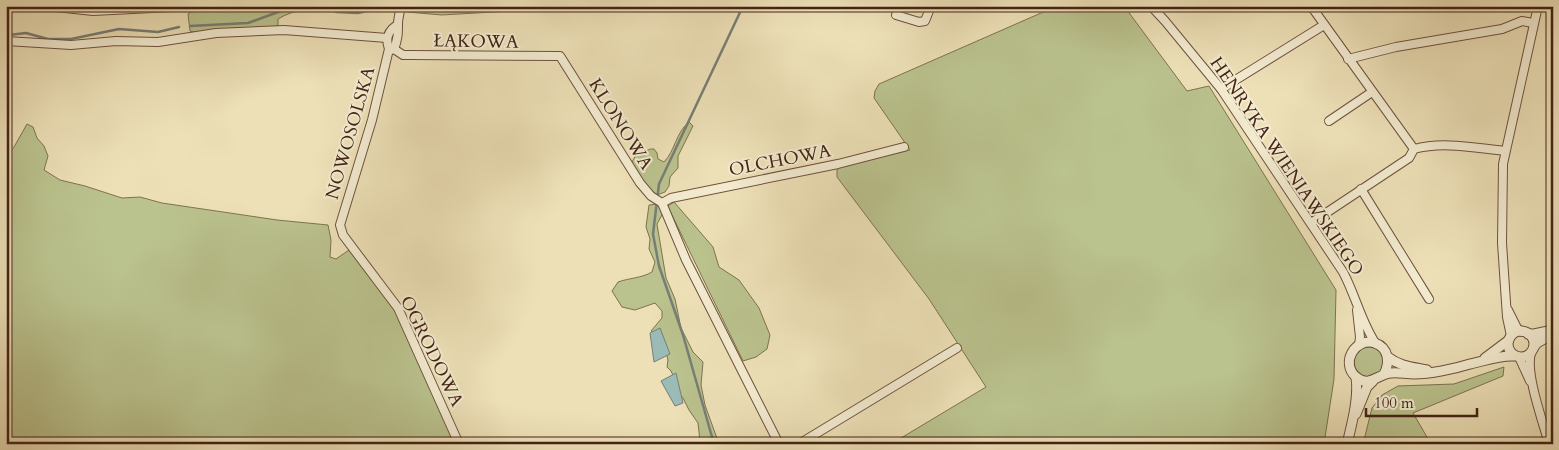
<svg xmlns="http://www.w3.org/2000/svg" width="1559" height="450" font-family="Cardo,serif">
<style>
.green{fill:#bac28d;stroke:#7e7251}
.water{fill:#9bbbb6;stroke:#787e76}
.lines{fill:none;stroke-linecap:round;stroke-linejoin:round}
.stream{stroke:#787e76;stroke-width:2.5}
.minor-casing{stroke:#6e523e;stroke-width:10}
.tertiary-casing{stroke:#6e523e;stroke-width:11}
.minor{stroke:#f3ebd0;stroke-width:8}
.tertiary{stroke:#f3ebd0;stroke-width:9}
.labels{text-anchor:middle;stroke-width:4;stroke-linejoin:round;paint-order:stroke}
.street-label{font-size:18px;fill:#432315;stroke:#f3ebd0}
</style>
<rect width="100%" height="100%" fill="#ede0b7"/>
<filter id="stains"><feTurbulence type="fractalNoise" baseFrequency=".004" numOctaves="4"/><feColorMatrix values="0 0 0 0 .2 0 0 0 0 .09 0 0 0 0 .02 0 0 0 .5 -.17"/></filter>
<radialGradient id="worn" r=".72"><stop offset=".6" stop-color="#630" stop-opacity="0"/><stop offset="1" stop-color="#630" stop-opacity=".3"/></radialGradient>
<!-- green -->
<g class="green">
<path d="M240,6H329L328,10C310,9 294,9 278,19V26L196,33L190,31L188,14L193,11Z"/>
<path d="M408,6H595L442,15L407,12Z"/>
<path d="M1057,6H1124L1187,91L1209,86L1336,290L1334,379L1324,444H891L986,387L929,299L837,177V170L840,166L910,150L874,98L875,91L879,84Z"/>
<path d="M689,122L693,126L678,156V168L670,177L669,186L665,192L657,195L649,191L632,162L636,155C642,154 648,148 654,149L657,153L658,159L664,162C675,151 676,132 689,122Z"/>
<path d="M27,124L33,127L37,138L44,146L48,156L44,170L60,180L85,186L122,198L140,197L162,203L277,220L328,225L331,240L330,257L336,259L349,250L396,308L457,444H6V156L14,147Z"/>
<path d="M674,202L713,247L719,267L739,280L759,308L770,335L767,349L756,357L743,361L670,211L668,206Z"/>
<path d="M657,204L663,213L657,224L666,278L675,299L681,328L693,352L703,362L701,385L705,405L719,444H698L700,441L698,423L689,410L683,398L676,390V382L671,371L667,367L668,360L662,337L651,331L662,318V311L655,303L635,310L622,307L612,291L618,282C629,278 642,278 652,272L655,262L649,249L650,239L646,227L649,205Z"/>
<circle cx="1369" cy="362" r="15"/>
<path d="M1504,367L1503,376L1413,413L1431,444H1363L1372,408L1382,395L1398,386L1454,384Z"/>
</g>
<!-- water -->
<g class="water">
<path d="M660,328L670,354L654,362L650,333Z"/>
<path d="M676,373L683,403L675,406L661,381Z"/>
</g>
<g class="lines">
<!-- stream -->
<g class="stream">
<path d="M318,6L337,12L358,13L389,6"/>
<path d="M409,6C439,13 475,13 505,6"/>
<path d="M557,6H569"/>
<path d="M190,26L248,23L289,8L300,6"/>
<path d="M6,33L9,35L26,33L48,39H71L119,29L158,32L179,27"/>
<path d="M714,444L683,335L659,266L653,234L659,184L743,6"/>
</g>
<defs>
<g id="minor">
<path d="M46,6L93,11L192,6"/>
<path d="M1151,6L1165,21L1221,89L1343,272C1355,294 1362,324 1376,344"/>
<path d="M1311,6L1414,149"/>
<path d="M896,15L919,22L925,21L931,6"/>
<path d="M397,25C388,31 385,38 389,49L372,120L340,225L343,235L398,308L459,444"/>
<path d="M6,41L71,45L116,41L158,42L216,33L284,30L387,38"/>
<path d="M394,49L403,55H410L560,56L640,183L651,196L662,203"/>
<path d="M391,50L394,49C398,39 398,33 398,24C398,18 400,12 401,6"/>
<path d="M1348,59L1396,47L1502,29L1522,21L1533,23"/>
<path d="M1221,89L1324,25"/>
<path d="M1329,121L1372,92"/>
<path d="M1361,189L1429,299"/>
<path d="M662,203L686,260L779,444"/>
<path d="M662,203L671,198L838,164L904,147"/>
<path d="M1311,223L1409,158L1414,149C1443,141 1475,148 1505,151"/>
<path d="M1357,310L1360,337L1359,345"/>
<path d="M1508,310L1517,328L1522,332"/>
<path d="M1511,336L1507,317L1502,243L1503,164L1538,6"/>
<path d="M1531,353C1525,373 1543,422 1549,444"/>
<path d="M1519,357L1530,381"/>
<path d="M799,444L957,348"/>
</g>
<g id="tertiary">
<circle cx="1521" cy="344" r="13"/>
<path d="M1528,334H1534L1553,330"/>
<path d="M1534,347L1537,343L1553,334"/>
<path d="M1388,357C1399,366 1413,367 1427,370"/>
<path d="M1485,358L1509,340"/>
<path d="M1384,374C1390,363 1389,348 1375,343C1355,337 1340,363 1356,377C1369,388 1378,374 1391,373C1398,372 1406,374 1414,374C1430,374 1454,369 1470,364C1484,361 1500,355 1514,356"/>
<path d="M1356,414L1367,387L1373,381"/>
<path d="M1347,444C1352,423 1359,398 1356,377"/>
</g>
</defs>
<!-- minor casing -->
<use href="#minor" class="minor-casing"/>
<!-- tertiary casing -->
<use href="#tertiary" class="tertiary-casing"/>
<!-- minor -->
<use href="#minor" class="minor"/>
<!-- tertiary -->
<use href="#tertiary" class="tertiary"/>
</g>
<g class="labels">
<!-- street labels -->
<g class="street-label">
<text transform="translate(476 41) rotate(1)" y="6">ŁĄKOWA</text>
<text transform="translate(621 124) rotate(58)" y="6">KLONOWA</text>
<text transform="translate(350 133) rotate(-74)" y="6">NOWOSOLSKA</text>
<text transform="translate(780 160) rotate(-11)" y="6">OLCHOWA</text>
<text transform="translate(1287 166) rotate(56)" y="6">HENRYKA WIENIAWSKIEGO</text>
<text transform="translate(432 351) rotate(64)" y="6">OGRODOWA</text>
</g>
</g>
<!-- margin -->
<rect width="1559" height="450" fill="none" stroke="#ede0b7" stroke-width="25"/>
<rect x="8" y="8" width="1544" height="435" fill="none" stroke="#432315" stroke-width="2.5"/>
<rect x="12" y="12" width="1534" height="425" fill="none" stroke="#432315"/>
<!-- scale -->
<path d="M1366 408v8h111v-8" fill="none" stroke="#432315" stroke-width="2.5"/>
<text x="1374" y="408" font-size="15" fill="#432315" stroke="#f3ebd0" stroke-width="4" paint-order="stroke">100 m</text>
<rect width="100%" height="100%" filter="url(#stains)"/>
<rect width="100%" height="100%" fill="url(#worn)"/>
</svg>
